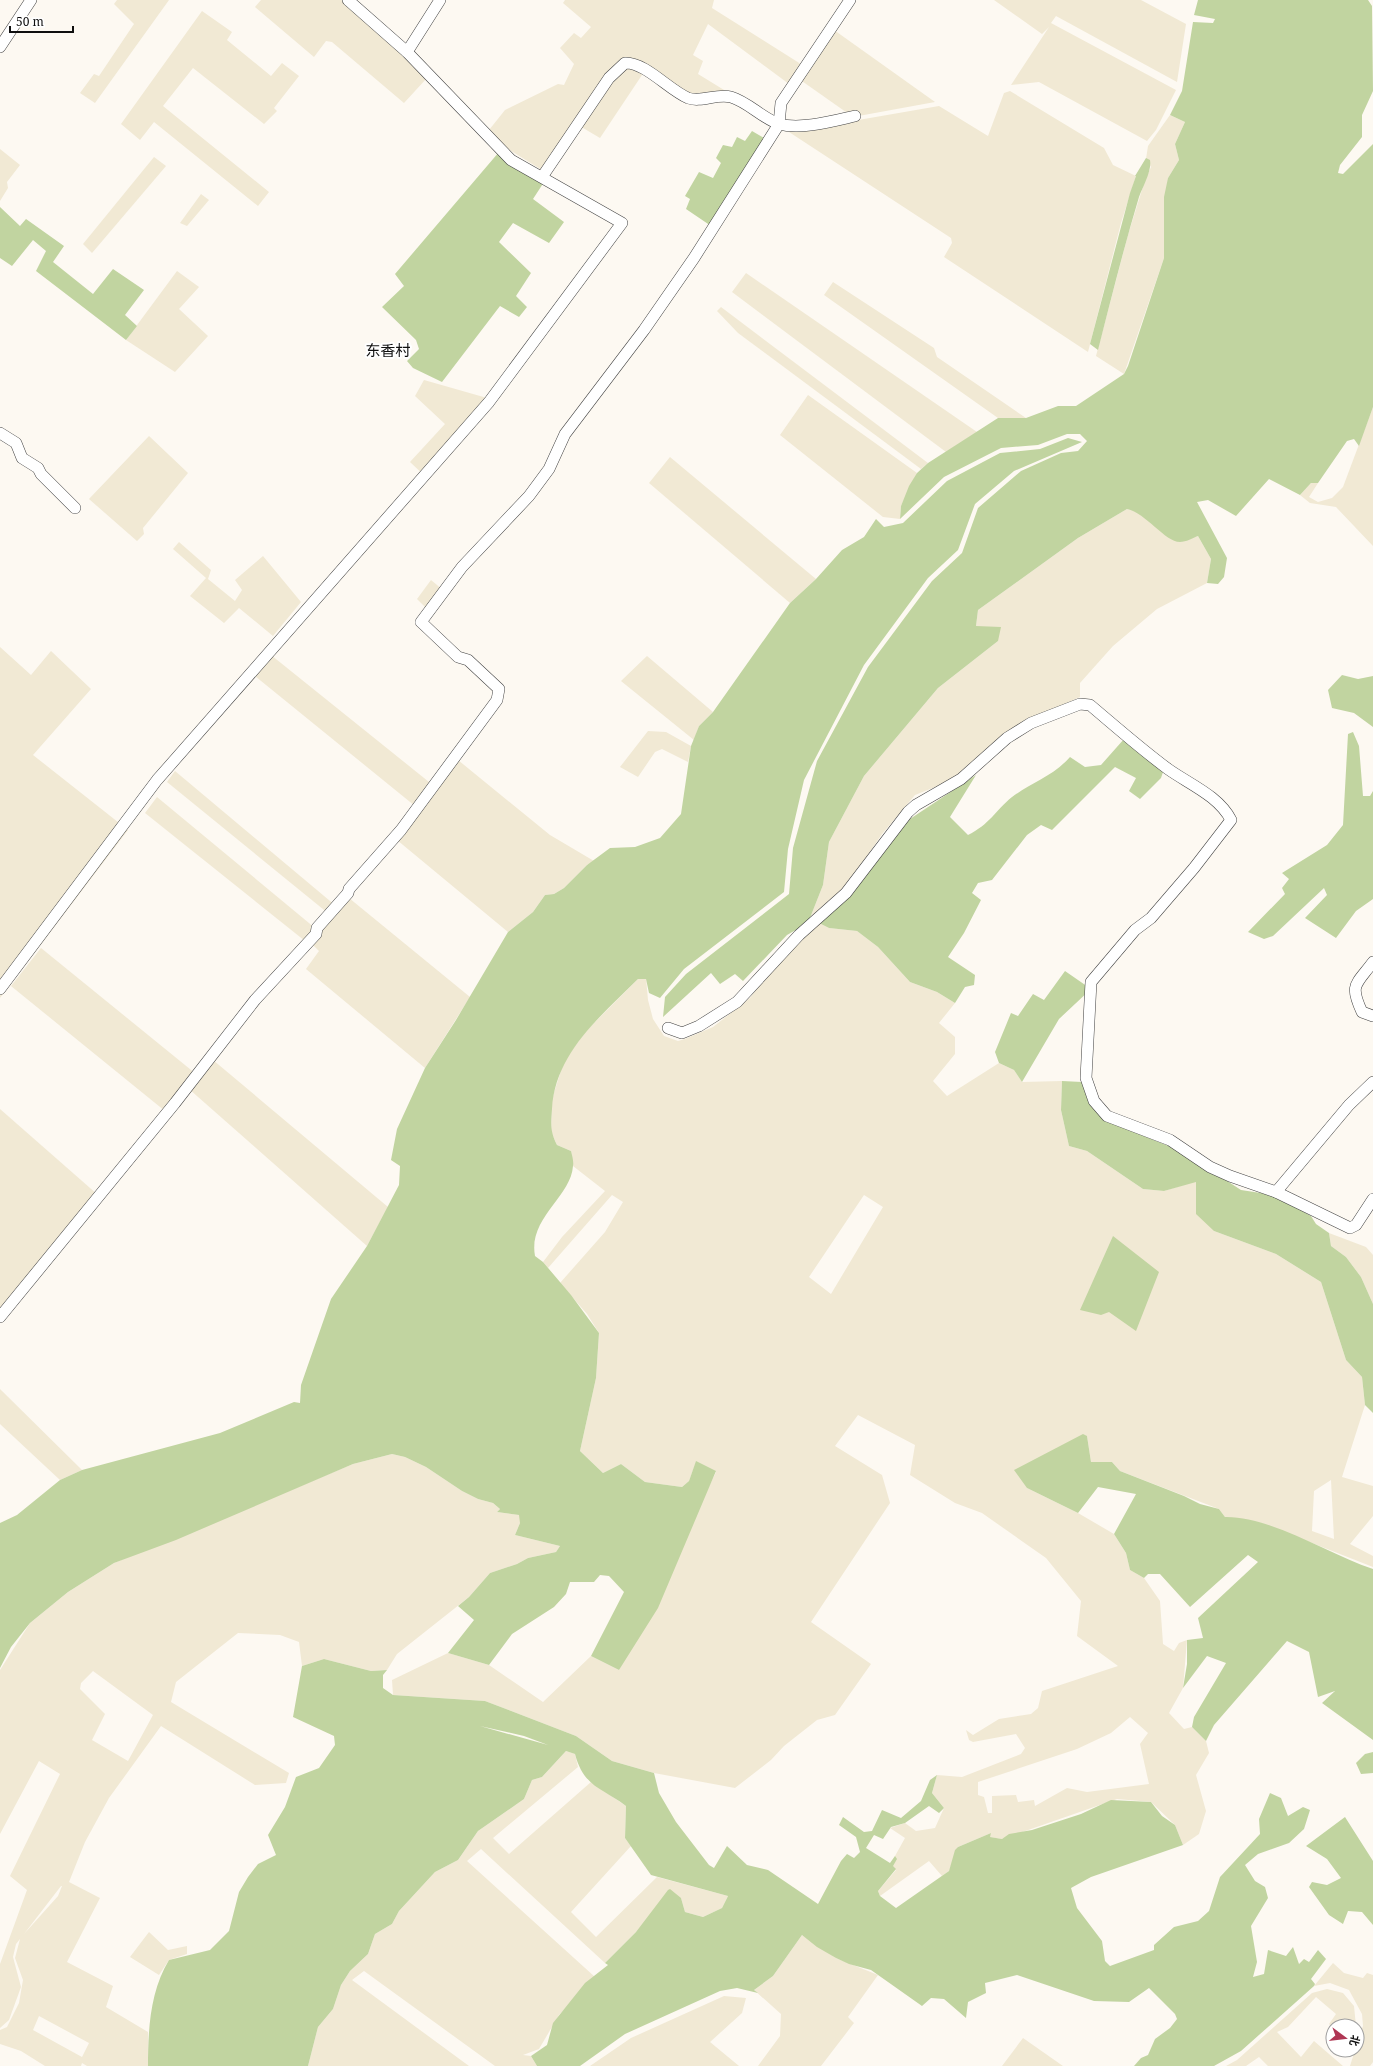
<svg xmlns="http://www.w3.org/2000/svg" width="1373" height="2066" font-family="'Noto Serif','Noto Sans SC',serif">
<style>
.farmland{fill:#f1e9d4;fill-rule:evenodd}
.forest{fill:#c1d4a0;fill-rule:evenodd}
.lines{fill:none;stroke-linecap:round;stroke-linejoin:round}
.minor-casing{stroke:#424242;stroke-width:12}
.minor{stroke:#fff;stroke-width:11}
.labels{text-anchor:middle;stroke-width:4;stroke-linejoin:round;paint-order:stroke}
.quarter-label{font-size:15px;fill:#0f0f0f;stroke:#fff}
</style>
<rect width="100%" height="100%" fill="#fdf9f2"/>
<!-- farmland -->
<g class="farmland">
<path d="M117,0H169L95,103L80,93L94,74L99,76L134,24L114,4Z"/>
<path d="M261,0H356L426,79L404,103L332,42L326,41L314,57L255,7Z"/>
<path d="M565,0H714L712,8L804,66L789,84L708,24L693,55L703,61L698,74L729,93L690,100L644,72L600,138L578,125L542,170L485,135L505,110L558,84L564,85L574,64L560,48L574,33L581,38L591,27L563,3Z"/>
<path d="M994,0H1141L1186,24L1177,82L1056,16L1051,23L1176,90L1156,130L1147,141L1039,82L1011,85L1049,27L1042,34Z"/>
<path d="M202,11L232,32L227,40L271,76L282,63L299,76L274,108L277,111L264,124L193,68L163,106L269,192L258,206L154,122L140,140L121,124Z"/>
<path d="M834,30L935,102L853,117L799,79Z"/>
<path d="M1010,91L1104,148L1113,165L1136,176L1121,223L1088,352L944,257L952,243L951,238L789,132L939,106L988,136L1004,93Z"/>
<path d="M1170,115L1185,122L1175,144L1179,160L1168,178L1164,258L1124,374L1096,356L1128,235L1145,180L1151,167L1146,159L1148,146Z"/>
<path d="M0,149L20,165L7,182L8,188L0,201Z"/>
<path d="M154,157L166,166L92,253L83,244Z"/>
<path d="M201,194L209,200L187,226L180,223Z"/>
<path d="M177,271L199,287L179,309L208,336L175,372L126,340Z"/>
<path d="M746,273L977,432L946,452L732,292Z"/>
<path d="M833,282L934,348L937,357L1026,418H998L824,295Z"/>
<path d="M721,307L928,463L921,469L738,333L717,311Z"/>
<path d="M424,380L494,400L426,477L410,462L445,424L415,396Z"/>
<path d="M808,395L917,473L901,506L900,519L883,517L780,435Z"/>
<path d="M1373,407V546L1336,507L1310,503L1300,495L1311,483H1318L1309,497L1318,502L1332,498L1343,487Z"/>
<path d="M149,436L188,473L143,528L144,534L137,541L89,499Z"/>
<path d="M670,457L816,579L790,603L649,483Z"/>
<path d="M1127,509L1136,511L1172,539L1180,542L1198,536L1211,559L1207,583L1157,609L1113,646L1080,683V697L1049,711L968,774L915,795L882,834L848,884L808,923L823,885L829,842L864,776L938,688L998,641L976,626L978,610L1078,538Z"/>
<path d="M179,542L211,570L208,579L235,601L242,590L235,580L263,556L301,602L273,636L239,608L224,623L190,596L206,578L173,549Z"/>
<path d="M431,580L443,590L427,609L417,599Z"/>
<path d="M0,647L31,675L51,651L91,689L33,755L128,830L0,998Z"/>
<path d="M266,651L434,786L415,806L250,672Z"/>
<path d="M647,656L713,712L699,726L694,740L621,681Z"/>
<path d="M648,731L666,732L691,746L688,762L662,749L655,752L638,777L620,767Z"/>
<path d="M458,760L550,835L594,861L587,865L564,888L554,894L545,895L533,912L508,932L397,840Z"/>
<path d="M175,771L336,906L329,914L167,782Z"/>
<path d="M157,797L315,928L305,941L145,813Z"/>
<path d="M349,898L470,997L425,1068L306,969L319,951L309,941Z"/>
<path d="M819,923L829,928L857,931L878,947L910,982L937,992L955,1003L939,1023L955,1037V1054L933,1081L947,1096L999,1063L1014,1070L1022,1082L1062,1081L1061,1110L1069,1146L1087,1151L1143,1189L1164,1191L1196,1181L1214,1231L1276,1254L1321,1282L1346,1360L1362,1377L1365,1405L1342,1477L1373,1486V1516L1350,1544L1373,1556V1567L1261,1523L1225,1517L1219,1509L1120,1471L1112,1462H1091L1087,1436L1027,1488L1078,1513L1114,1534L1126,1553L1130,1570L1144,1578L1160,1601L1163,1644L1174,1651L1179,1643L1187,1640L1183,1688L1169,1713L1184,1729L1192,1727L1206,1741L1209,1753L1196,1775L1206,1811L1199,1834L1183,1845L1175,1825L1151,1802L1117,1799L1002,1839L989,1837L991,1833L958,1847L949,1871L942,1876L929,1861L880,1896L878,1891L896,1870L892,1866L895,1856L905,1838L890,1828L905,1823L916,1831L935,1828L944,1808L932,1793L937,1775L962,1777L1021,1754L1025,1748L1016,1734L973,1742L969,1740L966,1730L973,1735L999,1719L1031,1714L1038,1708L1042,1691L1118,1666L1077,1636L1081,1601L1046,1558L982,1513L955,1503L910,1475L915,1445L858,1415L835,1446L882,1475L890,1503L811,1622L871,1664L835,1715L817,1720L784,1746L771,1760L735,1788L654,1773L612,1761L576,1736L485,1701L393,1695L392,1680L448,1653L489,1665L543,1702L591,1656L619,1670L716,1472L696,1462L689,1481L682,1487L645,1482L621,1464L603,1473L580,1451L596,1378L599,1333L587,1314L560,1283L605,1232L623,1202L612,1195L548,1268L543,1262L562,1237L605,1191L573,1166L571,1151L557,1145L551,1132L552,1099L564,1061L586,1031L638,979L646,978L648,1000L653,1019L664,1036L678,1041L685,1039L713,1027L750,998L765,977ZM864,1195L883,1207L831,1294L809,1277ZM1331,1480L1334,1539L1312,1531L1314,1491ZM1130,1717L1148,1733L1140,1744L1149,1784L1087,1792L1067,1788L1035,1806L1034,1800L1018,1802L1016,1795L992,1796V1813H988L984,1797L978,1795V1782L1077,1749L1111,1733Z"/>
<path d="M41,948L196,1074L165,1111L11,986Z"/>
<path d="M213,1060L388,1207L367,1246L189,1089Z"/>
<path d="M0,1109L98,1195L0,1315Z"/>
<path d="M1329,1233L1366,1247L1373,1255V1304L1361,1277L1346,1257L1331,1246Z"/>
<path d="M0,1389L82,1470L60,1480L0,1424Z"/>
<path d="M392,1454L405,1457L426,1467L462,1491L478,1499L493,1503L500,1509L497,1512L520,1515V1523L515,1535L560,1546L556,1552L528,1558L517,1564L490,1573L469,1597L397,1654L387,1670L371,1671L324,1659L302,1666L299,1642L280,1635L238,1633L176,1682L171,1702L289,1773L286,1783L255,1785L161,1726L109,1798L85,1842L69,1882L100,1898L67,1962L113,1986L106,2007L148,2032V2066H87L82,2063L81,2066H45L21,2051L0,2044V2030L7,2027L19,2003L23,1980L15,1958L20,1939L16,1944L13,1957L21,1987L9,2020L0,2028V1964L27,1890L10,1876L60,1774L39,1761L0,1834V1670L30,1623L68,1592L114,1563L353,1464ZM93,1671L153,1715L128,1761L92,1740L105,1714L80,1689L81,1683ZM62,1886L58,1896L24,1934L61,1886ZM39,2016L89,2043L82,2057L33,2030Z"/>
<path d="M566,1751L575,1754L578,1767L493,1838L509,1854L591,1782L626,1806L625,1838L631,1846L571,1912L596,1937L657,1877L728,1896L722,1908L703,1917L685,1912L681,1898L636,1932L605,1963L481,1849L467,1861L595,1977L559,2015L539,2049L523,2055L531,2056L537,2066H495L364,1971L352,1980L469,2066H308L318,2027L333,2009L341,1985L350,1971L368,1954L375,1934L392,1924L399,1911L435,1872L458,1860L478,1831L524,1799L532,1780L542,1777Z"/>
<path d="M149,1932L168,1950L187,1946V1954L169,1960L159,1975L130,1957Z"/>
<path d="M802,1935L836,1958L878,1975L848,2017L854,2023L821,2066H758L780,2036L781,2014L754,1990L773,1976Z"/>
<path d="M1333,1963L1344,1973L1363,1978L1367,1973L1373,1975V2062L1370,2066H1350L1355,2050H1357V2043L1363,2026L1362,2014L1349,1990L1330,1983L1314,1986Z"/>
<path d="M1327,1989L1343,1993L1354,2006L1356,2026H1333V2028L1329,2024L1336,2014L1316,1997L1288,2027L1277,2032L1301,2057L1314,2041L1343,2066H1268L1259,2057L1246,2066H1226L1237,2060L1312,1993Z"/>
<path d="M724,1996L746,1998L742,2013L710,2042L739,2066H590L631,2038Z"/>
<path d="M1023,2038L1063,2066H1002Z"/>
</g>
<!-- forest -->
<g class="forest">
<path d="M1198,0H1368L1372,6L1373,91L1362,115V137L1340,165L1338,173L1343,174L1373,144V407L1359,446L1354,439L1347,441L1318,483H1311L1300,495L1269,479L1236,516L1208,500L1197,502L1227,558L1224,577L1218,584L1207,583L1211,559L1198,536C1193,538 1186,542 1180,542C1165,542 1146,513 1127,509L1078,538L978,610L976,626L1001,627L998,641L938,688L864,776L829,842L823,885L808,923L787,935L743,981L735,974L720,984L711,973L663,1017L665,997L686,974L789,894L793,848L817,761L868,667L932,581L962,553L978,508L1021,471L1061,453L1078,451L1087,441L1080,434H1067L1038,445L1001,448L944,477L900,519L901,506L909,486L917,473L928,463L998,418H1026L1058,406H1076L1124,374L1128,366L1164,258V197L1168,178L1179,160L1175,144L1185,122L1170,115L1182,91L1193,22L1213,23L1215,19L1194,15Z"/>
<path d="M752,131L769,141L714,228L686,209L690,199L685,196L699,172L713,178L721,163L716,158L723,145L732,147L737,137L745,141Z"/>
<path d="M499,152L546,179L533,199L564,222L549,243L513,223L499,242L531,273L516,296L527,307L519,317L500,306L442,382L413,368L407,361L419,349L416,340L382,307L404,286L395,274Z"/>
<path d="M1146,158L1150,160C1152,171 1143,186 1139,197C1124,247 1111,299 1098,350L1090,344L1130,193L1136,176H1135Z"/>
<path d="M0,207L20,226L26,219L64,246L53,262L93,294L113,269L144,290L125,315L137,326L126,340L36,271L46,251L33,240L12,266L0,258Z"/>
<path d="M1068,438L1082,442L1014,471L975,504L958,550L928,578L864,665L804,780L788,849L784,892L684,969L660,998L649,993L646,979H638C601,1016 555,1053 552,1109C551,1125 550,1131 557,1145L571,1151C572,1155 574,1162 573,1166C571,1197 528,1218 535,1256L543,1262L571,1295L599,1333L596,1378L580,1451L603,1473L621,1464L645,1482L682,1487L689,1481L696,1461L716,1471L658,1608L619,1670L591,1656L624,1592L609,1576L600,1575L594,1582H570L566,1594L554,1607L512,1634L489,1665L448,1653L474,1620L458,1606L469,1597L490,1573L517,1564L528,1558L556,1552L560,1546L515,1535L520,1523L519,1515L497,1512L500,1509L493,1503L478,1499L462,1491L426,1467L405,1457L392,1454L353,1464L176,1540L114,1563L68,1592L30,1623L11,1647L0,1668V1523L17,1515L60,1480L82,1470L220,1433L294,1402L300,1403L301,1385L331,1299L367,1246L399,1185L400,1166L391,1160L397,1129L425,1068L456,1020L508,932L533,912L545,895L554,894L564,888L587,865L610,848L635,847L660,838L681,814L691,746L699,726L713,712L790,603L816,579L842,550L864,537L876,519L884,527L903,523L947,481L1000,453L1040,449Z"/>
<path d="M1342,675L1358,679L1373,676V727L1354,713L1332,708L1328,690Z"/>
<path d="M1353,732L1359,746L1363,796H1370L1373,791V899L1356,911L1336,938L1305,918L1327,895L1324,888L1273,936L1264,939L1248,932L1285,894L1282,888L1289,879L1282,873L1327,845L1343,825L1348,734Z"/>
<path d="M1124,739L1164,769L1161,778L1140,799L1129,791L1136,778L1115,767L1052,830L1041,825L1027,835L992,880L978,883L972,893L981,900L964,933L948,957L975,975L974,985L965,987L955,1003L937,992L910,982L878,947L857,931L829,928L819,923L901,825L976,775L950,817L968,835C990,824 995,811 1012,797C1032,782 1052,777 1070,757L1085,767L1101,765Z"/>
<path d="M1065,971L1091,989L1059,1019L1022,1082L1014,1070L999,1063L995,1052L1011,1013L1018,1016L1033,994L1044,1000Z"/>
<path d="M1062,1081L1082,1082L1109,1122L1181,1151L1241,1190L1274,1195L1311,1216L1316,1224L1329,1233L1331,1246L1346,1257L1361,1277L1373,1304V1413L1365,1405L1362,1377L1346,1360L1321,1282L1276,1254L1214,1231L1196,1214V1182L1164,1191L1143,1189L1087,1151L1069,1146L1061,1110Z"/>
<path d="M1113,1236L1159,1272L1136,1331L1109,1312L1101,1315L1080,1310Z"/>
<path d="M1083,1434L1087,1436L1091,1462H1112L1120,1471L1184,1496L1200,1504L1219,1509L1225,1517C1270,1516 1328,1554 1373,1569V1740L1322,1703L1335,1691L1318,1697L1309,1652L1287,1641L1214,1725L1206,1741L1192,1727L1194,1717L1226,1663L1207,1656L1183,1688L1187,1664V1640L1203,1638L1198,1618L1258,1562L1248,1555L1190,1607L1160,1574H1148L1144,1578L1130,1570L1126,1553L1114,1534L1136,1494L1098,1487L1078,1513L1027,1488L1014,1470Z"/>
<path d="M324,1659L371,1671L387,1670L383,1675V1688L393,1695L485,1701L576,1736L612,1761L654,1773L659,1793L676,1822L709,1865L714,1868L727,1846L747,1865L768,1870L818,1904L841,1861L847,1854L854,1858L860,1852L856,1837L839,1825L843,1817L864,1832L872,1831L882,1810L901,1818L921,1801L930,1780L937,1775L932,1793L944,1808L939,1813L929,1806L905,1823L891,1827L883,1839L874,1835L866,1848L890,1863L895,1856L897,1859L893,1866L896,1869L878,1891L880,1896L896,1908L949,1871L955,1850L958,1847L991,1833L990,1837L1002,1839L1009,1834L1032,1830L1081,1814L1111,1800L1151,1802L1162,1816L1175,1825L1183,1845L1091,1877L1071,1888L1077,1908L1102,1941L1105,1961L1110,1966L1154,1950V1945L1174,1927L1198,1921L1209,1911L1220,1877L1260,1834L1259,1819L1270,1793L1281,1798L1288,1816L1303,1807L1310,1810L1304,1829L1289,1843L1258,1854L1245,1865L1255,1881L1265,1887L1268,1898L1251,1926L1257,1962L1253,1977L1264,1974L1268,1950L1286,1956L1293,1947L1299,1964L1304,1959L1309,1962L1318,1950L1326,1959L1311,1979L1315,1984L1314,1986L1241,2051L1214,2066H1134L1141,2058L1148,2055L1155,2039L1170,2028L1177,2019L1175,2014L1149,1988L1129,2002L1094,2001L1017,1975L985,1983L986,1993L968,2002L966,2018L944,1999L931,1998L922,2006L871,1970L849,1964L836,1958L817,1947L802,1935L773,1976L754,1990L758,1993L737,1988L720,1991L625,2034L580,2066H537L531,2056L547,2045L553,2023L585,1983L608,1965L605,1963L636,1932L668,1890L670,1889L681,1898L685,1912L703,1917L722,1908L728,1896L651,1875L625,1838L626,1806C603,1788 584,1788 575,1754L566,1751L542,1777L532,1780L524,1799L478,1831L458,1860L435,1872L399,1911L392,1924L375,1934L368,1954L350,1971L341,1985L333,2009L318,2027L308,2066H148C148,2030 150,1991 169,1960L210,1950L229,1931L239,1892L248,1877L258,1864L276,1855L268,1835L285,1807L296,1777L319,1768L335,1745L334,1736L293,1717L302,1666ZM480,1726L524,1736L548,1745Z"/>
<path d="M1373,1752V1773L1361,1774L1356,1763L1365,1754Z"/>
<path d="M1345,1817L1373,1861V1925L1362,1912L1348,1911L1343,1924L1329,1915L1309,1887L1312,1882L1327,1885L1341,1878L1327,1859L1306,1846Z"/>
</g>
<g class="lines">
<defs>
<g id="minor">
<path d="M0,47L31,0"/>
<path d="M407,52L440,0"/>
<path d="M542,177L609,78L625,63C645,62 669,90 688,98C701,103 717,93 731,97C748,102 762,118 779,124C801,130 833,121 855,116"/>
<path d="M0,433L16,443L22,458L38,468L41,474L75,508"/>
<path d="M1373,962C1356,985 1349,984 1362,1012L1373,1016"/>
<path d="M0,989L157,780L489,402L622,223L511,160L407,52L348,0"/>
<path d="M668,1028L682,1033L699,1026L737,1002L799,935L846,893L908,812L916,805L961,779L1007,738L1031,723L1080,704L1090,705C1115,726 1141,749 1168,769C1189,784 1219,796 1231,820L1194,868L1151,918L1135,930L1091,982L1086,1078L1094,1101L1107,1116L1170,1140L1210,1167L1230,1176L1276,1192L1350,1228L1356,1225L1373,1199"/>
<path d="M1276,1192L1349,1105L1373,1082"/>
<path d="M0,1317L175,1103L255,1000L316,934L317,928L348,893L349,889L401,830L497,700L499,689L468,660L458,657L421,622L462,567L529,496L549,469L565,434L644,330L694,258L779,124L781,103L850,0"/>
</g>
</defs>
<!-- minor casing -->
<use href="#minor" class="minor-casing"/>
<!-- minor -->
<use href="#minor" class="minor"/>
</g>
<g class="labels">
<!-- quarter labels -->
<g class="quarter-label">
<text x="388" y="356">东香村</text>
</g>
</g>
<!-- north arrow -->
<g transform="translate(1345 2038) rotate(105)"><circle r="19" fill="#ffffff" stroke="#9f9f9f"/>
<path d="M0-3L7 15L0 10L-7 15Z" fill="#af3654"/>
<text y="-6" font-size="11" font-weight="bold" text-anchor="middle" fill="#0f0f0f">北</text>
</g>
<!-- scale -->
<path d="M10 26v6h63v-6" fill="none" stroke="#0f0f0f" stroke-width="2"/>
<text x="16" y="26" font-size="12" fill="#0f0f0f" stroke="#ffffff" stroke-width="3" paint-order="stroke">50 m</text>
</svg>
